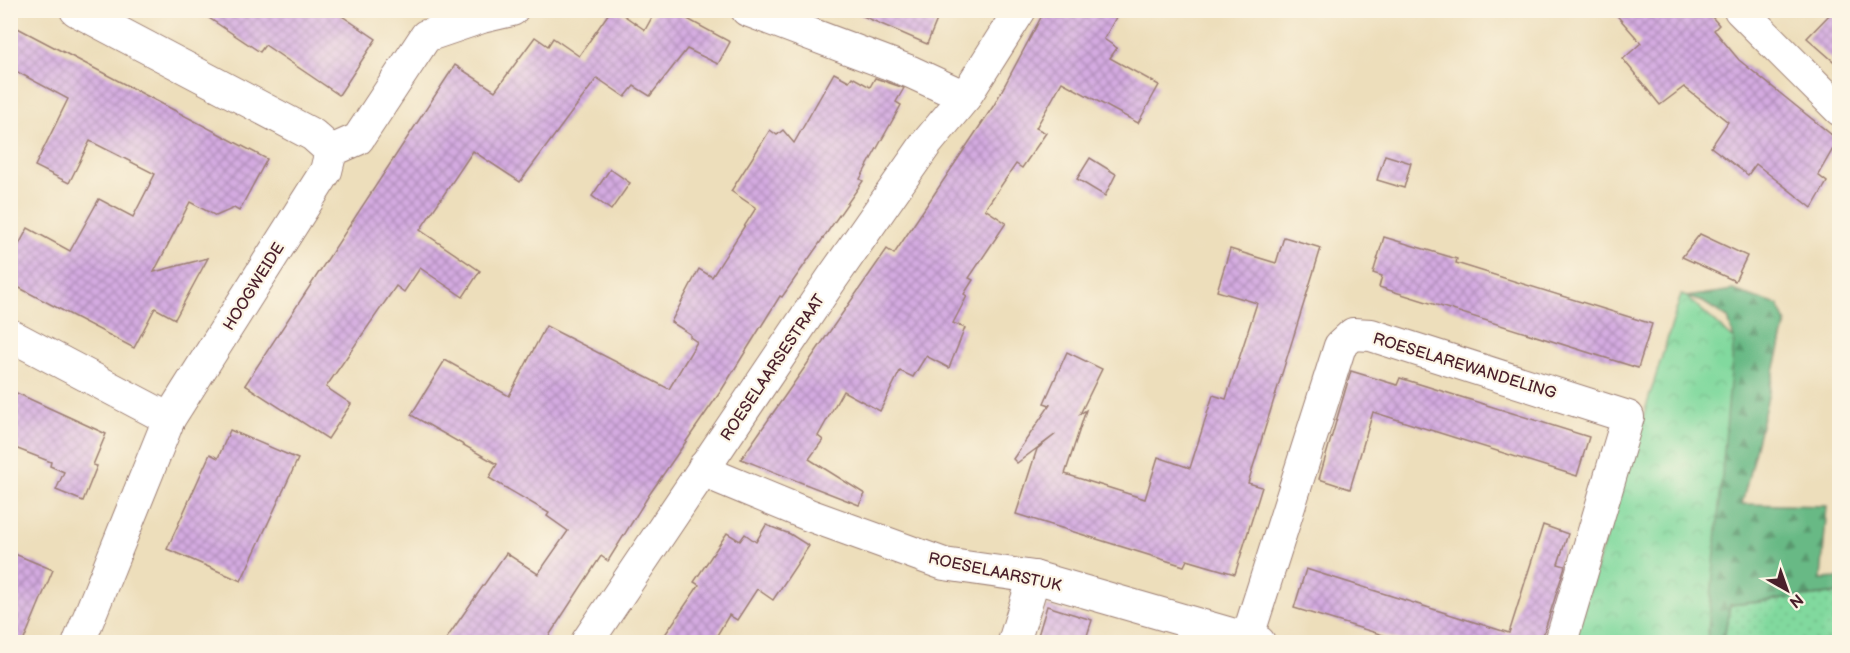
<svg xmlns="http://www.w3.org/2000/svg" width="1850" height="653" font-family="'Balsamiq Sans',sans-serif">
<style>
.grass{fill:url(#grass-dots);stroke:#667c64;stroke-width:1.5}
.forest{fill:url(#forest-firs);stroke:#596c58;stroke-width:1.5}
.park{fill:url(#park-crowns);stroke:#667c64;stroke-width:1.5}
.building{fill:url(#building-cross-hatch)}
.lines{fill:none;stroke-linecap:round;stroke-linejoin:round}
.minor-casing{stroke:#9c7e73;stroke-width:34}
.minor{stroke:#fff;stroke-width:32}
.labels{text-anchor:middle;stroke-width:4.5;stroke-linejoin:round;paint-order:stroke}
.street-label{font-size:16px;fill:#4a1f2b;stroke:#fcf5e5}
</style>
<defs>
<pattern id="grass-dots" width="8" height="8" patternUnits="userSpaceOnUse" patternTransform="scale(1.5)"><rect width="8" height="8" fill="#81d99e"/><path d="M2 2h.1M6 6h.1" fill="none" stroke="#71ba88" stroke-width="1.8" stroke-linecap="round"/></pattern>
<pattern id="forest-firs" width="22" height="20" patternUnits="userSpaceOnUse" patternTransform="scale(1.5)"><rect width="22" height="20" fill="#68b985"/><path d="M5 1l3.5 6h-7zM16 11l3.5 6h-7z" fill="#58966d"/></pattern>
<pattern id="park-crowns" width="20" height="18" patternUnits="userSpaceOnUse" patternTransform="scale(1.5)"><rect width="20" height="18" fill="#81d99e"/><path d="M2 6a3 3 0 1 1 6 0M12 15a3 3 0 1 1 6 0" fill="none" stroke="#71ba88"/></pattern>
<pattern id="building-cross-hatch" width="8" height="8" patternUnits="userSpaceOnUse" patternTransform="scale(1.5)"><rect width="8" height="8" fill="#d4abe1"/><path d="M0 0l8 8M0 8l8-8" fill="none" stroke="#ae8bb7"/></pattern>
</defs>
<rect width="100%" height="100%" fill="#fcf5e5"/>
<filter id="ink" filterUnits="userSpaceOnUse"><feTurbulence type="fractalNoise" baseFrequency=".0167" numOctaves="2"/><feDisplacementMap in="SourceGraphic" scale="12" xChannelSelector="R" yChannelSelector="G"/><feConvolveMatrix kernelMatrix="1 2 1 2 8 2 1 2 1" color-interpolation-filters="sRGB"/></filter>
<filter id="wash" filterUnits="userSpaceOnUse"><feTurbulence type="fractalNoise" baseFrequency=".008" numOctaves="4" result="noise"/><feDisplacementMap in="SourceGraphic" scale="24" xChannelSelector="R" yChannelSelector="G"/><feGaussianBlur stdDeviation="1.35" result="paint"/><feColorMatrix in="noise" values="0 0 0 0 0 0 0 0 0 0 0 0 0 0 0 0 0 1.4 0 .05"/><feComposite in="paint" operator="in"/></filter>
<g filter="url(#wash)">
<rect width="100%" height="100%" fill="#eddebb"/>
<!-- grass -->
<path class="grass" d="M1839,593V642H1723L1730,605Z"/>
<!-- forest -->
<path class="forest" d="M1733,290L1778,305L1786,322L1742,504L1827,506L1821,579L1839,578V593L1730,605L1723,642H1681L1734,339L1728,318L1703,302L1687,297Z"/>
<!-- park -->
<path class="park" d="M1681,295L1687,297L1734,339L1707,642H1573Z"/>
<g id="blocks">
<!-- building -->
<g class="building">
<path d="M197,10H333L376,39L339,95L265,45L260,52Z"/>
<path d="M611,10H616L645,30L656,10H671L730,42L718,64L687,49L650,96L634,86L625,97L597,78L520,182L473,151L420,230L480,271L463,297L420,268L404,292L396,286L326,387L351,404L328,439L245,385L455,65L495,91L535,37L548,46L553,38L579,56Z"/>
<path d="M849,10H941L927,44Z"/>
<path d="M1045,10H1120L1104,39L1117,48L1110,58L1159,85L1138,123L1062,82L1036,128L1046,133L1022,168L1016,164L985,209L1006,223L969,278L973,280L964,294L967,296L953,323L965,328L949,368L926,356L913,377L900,371L880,411L843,391L818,436L823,440L809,459L865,494L859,505L741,459L887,249L894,254L994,105Z"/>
<path d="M1612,10H1706L1719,25L1714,30L1739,60L1838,140L1818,175L1827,182L1812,208L1756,164L1748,175L1711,147L1728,122L1684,87L1660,105L1623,59L1641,43Z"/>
<path d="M1834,10H1839V66L1807,38Z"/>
<path d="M10,24L267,159L239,211L234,208L216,216L190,202L154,272L208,258L175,319L155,308L134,348L10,283V261L28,228L70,251L99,199L133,217L155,174L90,141L69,183L35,166L68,99L10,68Z"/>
<path d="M834,73L849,81L852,77L870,87L875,78L904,88L896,102L901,105L860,179L863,181L782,297L780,296L721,391L649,495L608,561L601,556L545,642H444L506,553L538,574L568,531L547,516L549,513L489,478L497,464L411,415L445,360L509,396L546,326L669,389L697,342L690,337V334L671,322L699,269L712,277L756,208L731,191L770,130L777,135L783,130L794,143Z"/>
<path d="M1385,155L1411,163L1404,188L1377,180Z"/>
<path d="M1090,158L1116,174L1105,196L1077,179Z"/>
<path d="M610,169L630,183L611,210L592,196Z"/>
<path d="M1700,234L1747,256L1735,281L1682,257Z"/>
<path d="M1284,237L1321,248L1248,483L1262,487L1235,574L1187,560L1184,566L1016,514L1037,449L1056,434L1017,463L1013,459L1050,405L1044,403L1067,352L1102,369L1080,414L1086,410L1065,474L1145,499L1158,457L1190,468L1213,395L1226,399L1257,303L1217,291L1230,249L1276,263Z"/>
<path d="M1384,237L1457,259L1456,263L1652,324L1638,368L1379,287L1382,276L1373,273Z"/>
<path d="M1351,371L1397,385L1400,378L1589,437L1577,476L1373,412L1350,489L1319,479Z"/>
<path d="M10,390L106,434L93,465L97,466L83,501L56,490L64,472L50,466L51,462L10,446Z"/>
<path d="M230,430L298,459L241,581L167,549L210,454L218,458Z"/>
<path d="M766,525L790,534L809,546L773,600L757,589L737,620L729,615L713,642H660L699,585L694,582L727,533L740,541L745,534L756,542Z"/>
<path d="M1543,525L1568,534L1558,564L1565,566L1541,642H1406L1294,608L1306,569L1509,633Z"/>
<path d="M10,552L53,570L23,642H10Z"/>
<path d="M1047,606L1092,620L1085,642H1036Z"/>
</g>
</g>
</g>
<g filter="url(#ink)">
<use href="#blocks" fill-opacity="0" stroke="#9c7e73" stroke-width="1.5"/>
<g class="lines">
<defs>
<g id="minor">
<path d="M76,10L313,135L331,151L326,171L169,419L79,642"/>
<path d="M747,10L911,72L965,97"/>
<path d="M1740,10L1840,110"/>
<path d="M331,151L358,139L426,36L482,17L512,10"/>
<path d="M10,335L169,419"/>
<path d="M704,467L720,478L809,515L944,564L1034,577L1259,642"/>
<path d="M1247,639L1340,346L1353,334L1371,335L1628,417L1561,642"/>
<path d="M587,642L833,277L926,144L965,97L1020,10"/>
<path d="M1014,642L1034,577"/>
</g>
</defs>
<!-- minor casing -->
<use href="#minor" class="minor-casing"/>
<!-- minor -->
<use href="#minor" class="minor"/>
</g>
</g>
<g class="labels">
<!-- street labels -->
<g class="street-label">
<text transform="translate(253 286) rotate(-58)" y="6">HOOGWEIDE</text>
<text transform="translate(1465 365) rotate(17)" y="6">ROESELAREWANDELING</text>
<text transform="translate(772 367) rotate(-56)" y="6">ROESELAARSESTRAAT</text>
<text transform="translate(995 571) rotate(12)" y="6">ROESELAARSTUK</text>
</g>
</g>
<!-- margin -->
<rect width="1850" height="653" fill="none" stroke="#fcf5e5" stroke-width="36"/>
<!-- north arrow -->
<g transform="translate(1787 590) rotate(140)" stroke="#fcf5e5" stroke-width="4.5" paint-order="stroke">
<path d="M0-4.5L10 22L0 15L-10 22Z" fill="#4a1f2b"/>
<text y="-9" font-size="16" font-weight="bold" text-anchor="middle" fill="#4a1f2b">N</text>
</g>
</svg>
